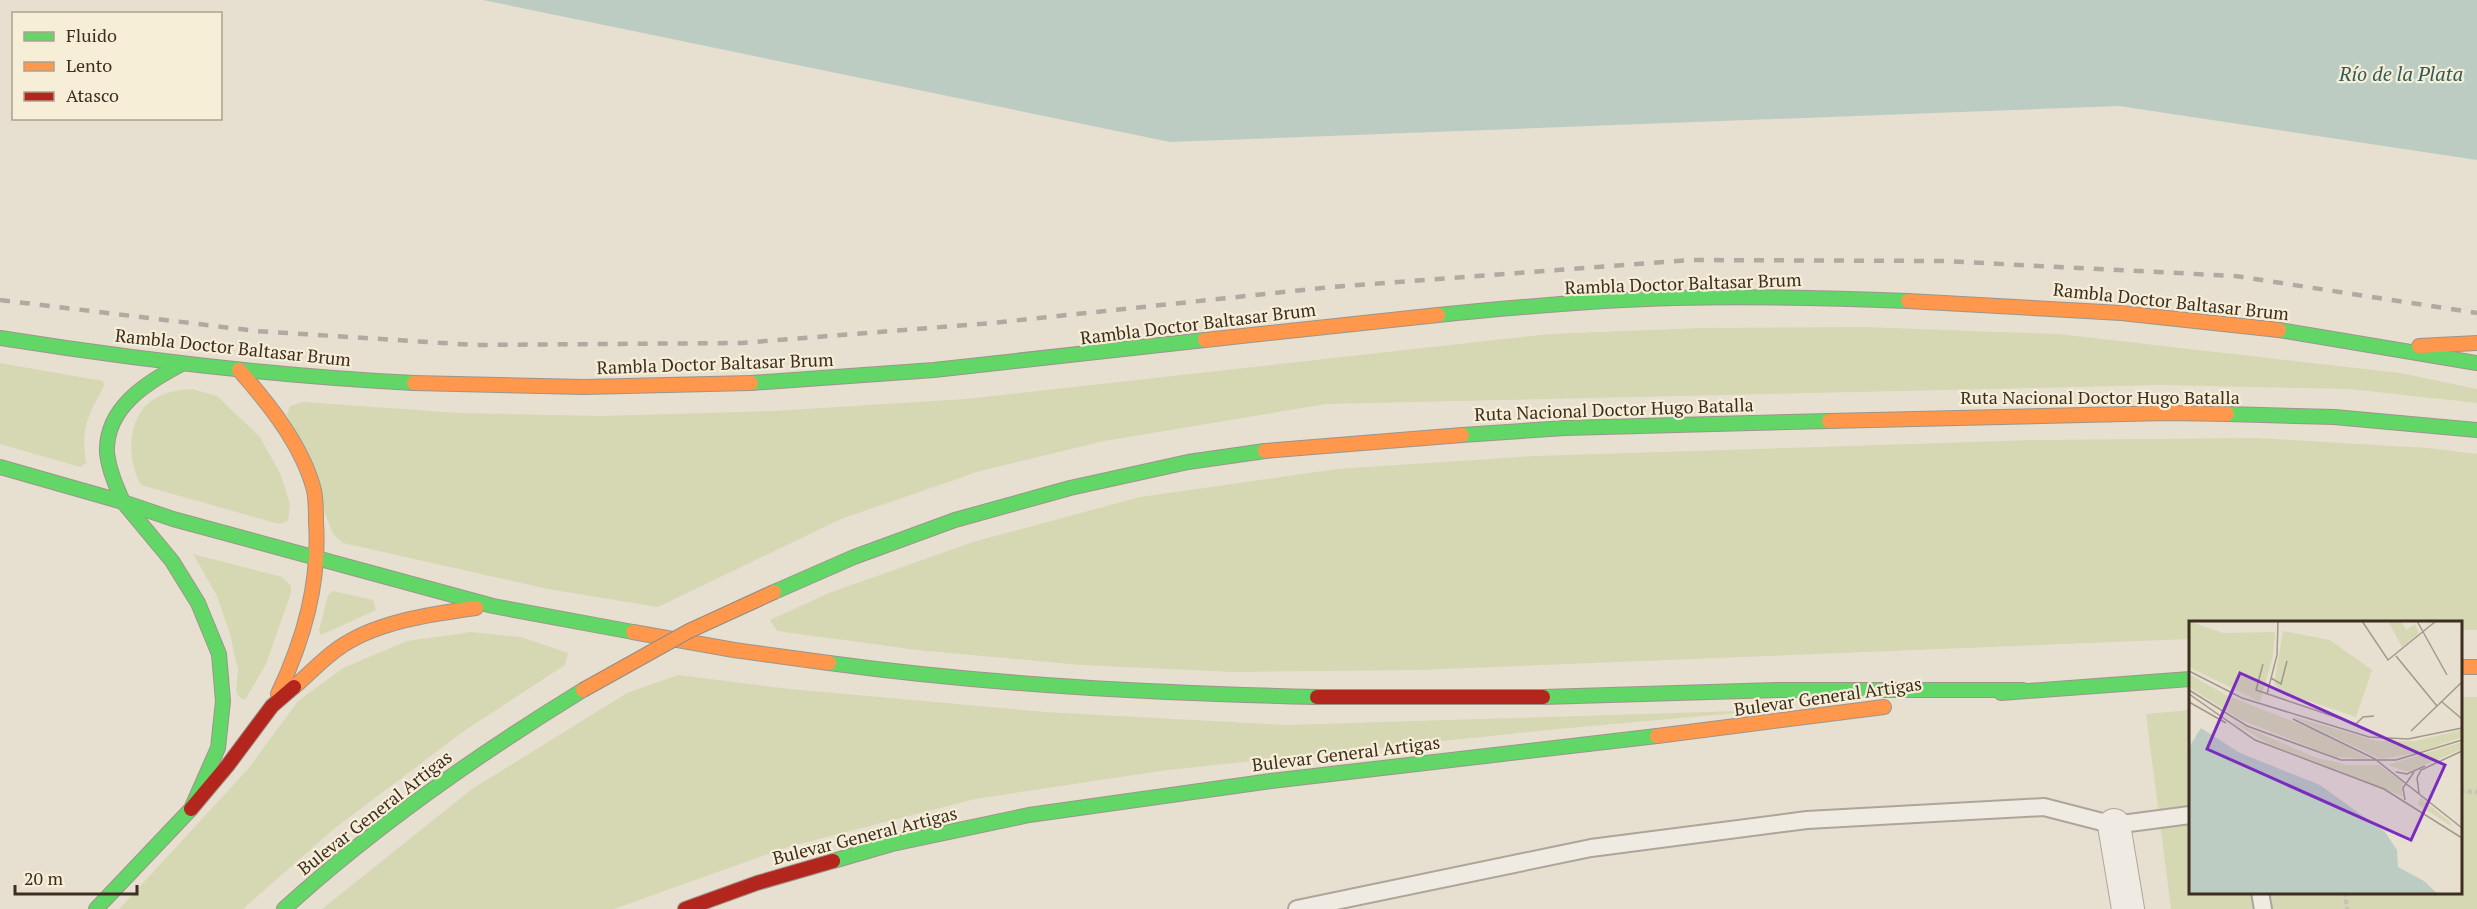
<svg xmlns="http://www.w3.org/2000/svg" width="2477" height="909" font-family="'PT Serif',serif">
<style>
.green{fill:#d6d7b3}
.water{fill:#bcccc2}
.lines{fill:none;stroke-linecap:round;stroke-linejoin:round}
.lane-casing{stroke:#ada599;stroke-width:20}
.street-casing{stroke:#ada599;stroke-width:34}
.fast-casing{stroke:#9c958a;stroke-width:16}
.slow-casing{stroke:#9c958a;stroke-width:16}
.jam-casing{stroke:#9c958a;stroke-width:16}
.path{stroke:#c8c2b9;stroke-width:4;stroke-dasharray:4.5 3;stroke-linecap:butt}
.lane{stroke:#efebe3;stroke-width:16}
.street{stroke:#efebe3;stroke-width:32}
.fast{stroke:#63d668;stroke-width:14}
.slow{stroke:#ff974d;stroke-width:14}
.jam{stroke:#b3261e;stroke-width:14}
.rail{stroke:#afaaa2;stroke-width:4.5;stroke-dasharray:10 10;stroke-linecap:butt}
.slow-bridge-casing{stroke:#928b80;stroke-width:16;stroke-linecap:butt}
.slow-bridge{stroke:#ff974d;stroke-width:14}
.labels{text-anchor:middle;stroke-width:4.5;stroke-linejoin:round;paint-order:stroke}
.street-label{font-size:18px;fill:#3d2e20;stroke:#f7eed8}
.water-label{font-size:20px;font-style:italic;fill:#2f5d5a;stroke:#f7eed8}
.inset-road{fill:none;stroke:#a3998a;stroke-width:1.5}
.view{fill:#7b2cbf;fill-opacity:0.15;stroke:#7b2cbf;stroke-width:3}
.inset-edge{fill:none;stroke:#3d2e20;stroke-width:3}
</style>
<rect width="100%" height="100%" fill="#e7e0d1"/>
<!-- green -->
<g class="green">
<path d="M1865,327L2058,334L2400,373L2477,389V403L2350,389L2162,385L1326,404L1104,441L980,471L841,519L658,607L548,589L343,543L333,534L287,414L290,406L303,402L460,413L602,416L774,411L966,399L1549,334L1700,328Z"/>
<path d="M0,363L103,381L104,386C87,418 81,427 86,463L80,467L0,444Z"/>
<path d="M192,389L217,396L260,437L281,475L290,504L288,521L279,524L141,485C125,457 127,410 160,396C170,391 181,390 192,389Z"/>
<path d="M2258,438L2428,448L2477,454V630H2461L2460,622H2190V639L1418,670L1234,672L1081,665L917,650L777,631L770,620L829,593L973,542L1140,497L1337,469L1534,456L2035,440Z"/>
<path d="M193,554L282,577L291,586V593L266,664L245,700L239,697L236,691L238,670L230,634L217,596Z"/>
<path d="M333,591L373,600L376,610L321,635L319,631L328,595Z"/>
<path d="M471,632L521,637L568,653L565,665L464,731L335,828L243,909H119L248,769L298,701L343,668L407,641Z"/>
<path d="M678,675L790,689L1045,712L1288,725L1769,710L1558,729L1167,770L975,799L788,847L614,909H322L472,789L627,693Z"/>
<path d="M2461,697H2477V909H2171L2146,714L2190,710V892H2460Z"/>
</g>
<!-- water -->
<path class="water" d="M483,0H2477V160L2119,106L1170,142Z"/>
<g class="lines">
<defs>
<g id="lane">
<path d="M2260,892L2263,909"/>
<path d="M1297,909L1591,848L1807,820L2044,807L2114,825L2190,815"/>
</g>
<path id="street" d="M2114,825L2128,909"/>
<g id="fast">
<path d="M1438,315C1516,307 1596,300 1675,298C1752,296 1830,298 1908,301"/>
<path d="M2279,330L2477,363"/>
<path d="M0,338C138,360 275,376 414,383"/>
<path d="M751,383L934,370L1205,340"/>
<path d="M2227,414L2334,417L2477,430"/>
<path d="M1462,435L1565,428L1829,421"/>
<path d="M0,467L123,502L173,519L493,606L633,632"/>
<path d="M123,502C116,486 109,470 107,453C105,408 147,382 182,364"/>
<path d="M774,592L854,557L955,520L1070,488L1188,462L1265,451"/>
<path d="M829,663C991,685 1154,693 1317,697"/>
<path d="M2001,693L2190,679"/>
<path d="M1543,697L1777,690H2023"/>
<path d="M833,861L892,844L1029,815L1271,781L1657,736"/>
<path d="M96,909L191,809L218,748L223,701L219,654L198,603L172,561L123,502"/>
<path d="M284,909C376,825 477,755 583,690"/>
</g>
<g id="slow">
<path d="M1908,301L2121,313L2279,330"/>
<path d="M1205,340L1438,315"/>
<path d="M2419,346L2477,343"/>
<path d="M239,370C269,404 302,445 314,490C316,500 316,511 316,522C320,583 304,639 278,694"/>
<path d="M414,383L584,387L751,383"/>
<path d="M1829,421L2168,413L2227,414"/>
<path d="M1265,451L1462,435"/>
<path d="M633,632L734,650L829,663"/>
<path d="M2460,667H2477"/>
<path d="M294,687C308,675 321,661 336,650C373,622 431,614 476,608"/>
<path d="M1657,736L1884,707"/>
</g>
<g id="jam">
<path d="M1317,697H1543"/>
<path d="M191,809L228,765L272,706L294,687"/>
<path d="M685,909L757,883L833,861"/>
</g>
</defs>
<!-- lane casing -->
<use href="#lane" class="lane-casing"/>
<!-- street casing -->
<use href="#street" class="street-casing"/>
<!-- fast casing -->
<use href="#fast" class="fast-casing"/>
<!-- slow casing -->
<use href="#slow" class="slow-casing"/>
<!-- jam casing -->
<use href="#jam" class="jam-casing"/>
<!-- path -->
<g class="path">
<path d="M2460,791L2477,792"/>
<path d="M2345,892L2347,909"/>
</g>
<!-- lane -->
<use href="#lane" class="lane"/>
<!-- street -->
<use href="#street" class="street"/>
<!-- fast -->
<use href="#fast" class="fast"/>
<!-- slow -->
<use href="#slow" class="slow"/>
<!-- jam -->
<use href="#jam" class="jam"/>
<!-- rail -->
<path class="rail" d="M0,300L256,331L474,345L741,343L992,323L1331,287L1690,260L1943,261L2235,276L2477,313"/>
<defs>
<path id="slow-bridge" d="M583,690L689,631L774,592"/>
</defs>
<!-- slow-bridge casing -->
<use href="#slow-bridge" class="slow-bridge-casing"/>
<!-- slow-bridge -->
<use href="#slow-bridge" class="slow-bridge"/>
</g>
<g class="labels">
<!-- street labels -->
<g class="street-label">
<text transform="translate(1683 284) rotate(-2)" y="6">Rambla Doctor Baltasar Brum</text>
<text transform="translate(2171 302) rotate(6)" y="6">Rambla Doctor Baltasar Brum</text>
<text transform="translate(1198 324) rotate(-7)" y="6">Rambla Doctor Baltasar Brum</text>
<text transform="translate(233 348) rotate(6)" y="6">Rambla Doctor Baltasar Brum</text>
<text transform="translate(715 364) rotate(-2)" y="6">Rambla Doctor Baltasar Brum</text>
<text x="2100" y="404">Ruta Nacional Doctor Hugo Batalla</text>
<text transform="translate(1614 410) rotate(-2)" y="6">Ruta Nacional Doctor Hugo Batalla</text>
<text transform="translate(1828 697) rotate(-8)" y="6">Bulevar General Artigas</text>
<text transform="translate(1346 754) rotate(-7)" y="6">Bulevar General Artigas</text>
<text transform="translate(375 813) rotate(-38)" y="6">Bulevar General Artigas</text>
<text transform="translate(865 836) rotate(-14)" y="6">Bulevar General Artigas</text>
</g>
<!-- water labels -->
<g class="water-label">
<text x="2401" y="81">Río de la Plata</text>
</g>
</g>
<!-- overview -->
<g transform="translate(2189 621)">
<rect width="273" height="273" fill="#e7e0d1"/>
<path d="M0,0L34,12L86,11L84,35L71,81L0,46ZM199,0H212L217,9L226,3L230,12L213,26ZM94,10L141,19L183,49L167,96L93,71L85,63ZM0,53L37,74L130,111L181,138L146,136L52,99L0,66ZM102,95L188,120H226L273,109V116L227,132L191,138ZM42,100L128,137L159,144H190L214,161L213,175L80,123ZM273,121V128L219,151L199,144ZM232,177L262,202V205L228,183Z" fill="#d6d7b3"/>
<path d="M12,107L51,132L131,164L196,211L208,229L209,246L235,260L249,273H0V126Z" fill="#bcccc2"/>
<path class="inset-road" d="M173,0L199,39L247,0M228,0L258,54M207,35L248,85M74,43L67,69L167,103L174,96L185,95M0,50L53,77L180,116L219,118L273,107M82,57L92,63L98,40M0,69L58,105L152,139H207L273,119M0,73L66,119L195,168L273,217M78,73L88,34L89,0M0,81L37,102M253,81L273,98M104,98L186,138L273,207M222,110L273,61M207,151L218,153L236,145M230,172L228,157L232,149L273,130M216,179L214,167L225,151"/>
<path class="view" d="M51,52L256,144L222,219L18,128Z"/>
<rect width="273" height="273" class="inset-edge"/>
</g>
<!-- legend -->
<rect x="12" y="12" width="210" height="108" fill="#f7eed8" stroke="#ada18e" stroke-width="1.5"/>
<rect x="24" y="32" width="30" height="9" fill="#63d668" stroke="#ada18e" stroke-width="1.5"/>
<text x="66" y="42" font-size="18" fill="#3d2e20">Fluido</text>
<rect x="24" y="62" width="30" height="9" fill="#ff974d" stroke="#ada18e" stroke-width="1.5"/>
<text x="66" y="72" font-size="18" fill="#3d2e20">Lento</text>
<rect x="24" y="92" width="30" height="9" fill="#b3261e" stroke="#ada18e" stroke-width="1.5"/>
<text x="66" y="102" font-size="18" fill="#3d2e20">Atasco</text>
<!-- scale -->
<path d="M15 885v9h122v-9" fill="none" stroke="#3d2e20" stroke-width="3"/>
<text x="24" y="885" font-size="18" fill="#3d2e20" stroke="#f7eed8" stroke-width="4.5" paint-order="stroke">20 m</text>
</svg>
